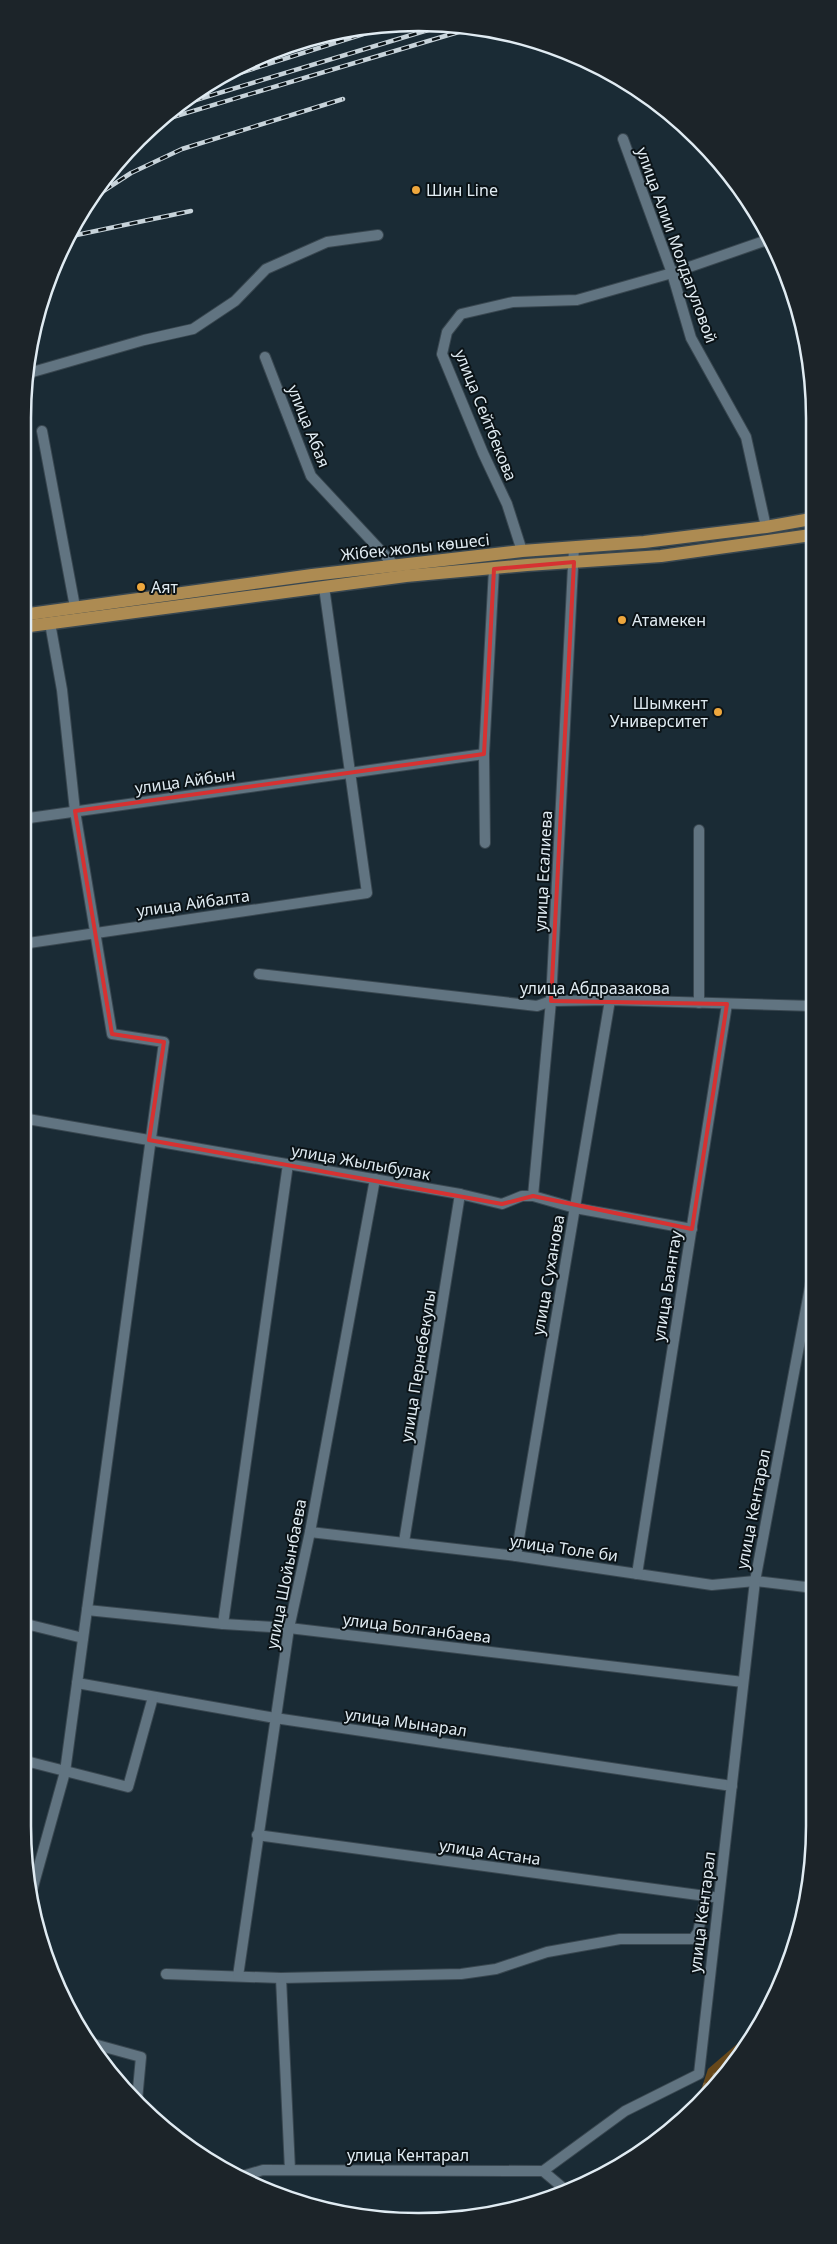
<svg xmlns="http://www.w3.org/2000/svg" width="837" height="2244" font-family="'Noto Sans',sans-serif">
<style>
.cemetery{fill:url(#cemetery-stones)}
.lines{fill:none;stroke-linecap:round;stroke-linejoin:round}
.minor-casing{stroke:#394750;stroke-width:12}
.major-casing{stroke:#394750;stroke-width:15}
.minor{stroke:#617481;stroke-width:10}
.major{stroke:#ad8b52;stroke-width:12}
.rail-casing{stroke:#c7d3da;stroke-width:4.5}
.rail{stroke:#0b1317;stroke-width:2.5;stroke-dasharray:8;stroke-linecap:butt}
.marked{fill:none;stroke:#d63232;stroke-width:4;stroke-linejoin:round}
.poi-dot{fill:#eea73d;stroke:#0b1317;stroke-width:2}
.labels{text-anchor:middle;stroke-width:4;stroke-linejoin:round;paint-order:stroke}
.poi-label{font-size:16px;fill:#e0ebf2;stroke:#0b1317;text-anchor:start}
.street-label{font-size:16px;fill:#e0ebf2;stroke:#0b1317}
.rim{fill:none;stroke:#e0ebf2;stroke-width:2.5}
</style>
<defs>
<pattern id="cemetery-stones" width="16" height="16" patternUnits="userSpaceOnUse" patternTransform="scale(1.25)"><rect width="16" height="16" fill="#67481a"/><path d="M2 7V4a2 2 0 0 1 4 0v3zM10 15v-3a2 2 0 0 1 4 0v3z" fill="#7c633c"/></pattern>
</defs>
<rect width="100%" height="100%" fill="#1a2b35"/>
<!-- cemetery -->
<path class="cemetery" d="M758,2026L733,2066L698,2099L708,2069Z"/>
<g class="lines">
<defs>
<g id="minor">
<path d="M623,139L672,273L691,338L746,437L766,527"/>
<path d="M265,357L311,476L395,566"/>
<path d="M29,373L144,340L193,329L235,301L266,269L327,242L378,235"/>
<path d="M42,431L75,607"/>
<path d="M522,551L507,504L483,453L442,354L447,332L461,314L513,302L577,300L672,273L770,239"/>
<path d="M22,819L484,754"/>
<path d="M699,830V1003"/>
<path d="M485,843L484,754L494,569"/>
<path d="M22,944L367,893L324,587"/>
<path d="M259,974L537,1006L551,1001L610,1000L813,1006"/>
<path d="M22,1118L460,1194L502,1204L522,1196H533L575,1208L692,1229"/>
<path d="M533,1196L551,1001L574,547"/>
<path d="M310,1532L516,1556L712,1585L755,1581L814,1588"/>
<path d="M404,1542L460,1194"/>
<path d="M516,1556L610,1000"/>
<path d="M637,1574L727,1004"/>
<path d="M87,1610L223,1624L289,1628L743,1682"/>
<path d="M22,1623L83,1638"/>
<path d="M223,1624L288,1164"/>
<path d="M77,1683L275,1718L732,1786"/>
<path d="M22,1760L128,1787L153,1697"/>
<path d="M257,1835L713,1897"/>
<path d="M33,1887L65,1772L164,1042L112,1034L75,811L62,690L50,623"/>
<path d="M166,1974L281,1978L461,1974L496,1969L547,1952L620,1939H693L698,1932L706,1896"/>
<path d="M238,1976L289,1628L310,1532L375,1179"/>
<path d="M281,1978L290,2170"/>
<path d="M90,2043L141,2057L137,2100"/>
<path d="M543,2171L568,2192"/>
<path d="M239,2177L263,2170L543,2171L625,2111L699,2074L755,1581L813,1271"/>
</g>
<g id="major">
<path d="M22,615L312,575L522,551L644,542L766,527L811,519"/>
<path d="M22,627L406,576L527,565L661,556L811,535"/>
</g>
</defs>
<!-- minor casing -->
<use href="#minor" class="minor-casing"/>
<!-- major casing -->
<use href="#major" class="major-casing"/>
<!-- minor -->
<use href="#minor" class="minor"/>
<!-- major -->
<use href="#major" class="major"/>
<defs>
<g id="rail">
<path d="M214,81L392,25"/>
<path d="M179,105L448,24"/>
<path d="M156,122L472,28"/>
<path d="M91,199L131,173L182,149L343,99"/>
<path d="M67,237L191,211"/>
</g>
</defs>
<!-- rail casing -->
<use href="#rail" class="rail-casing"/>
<!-- rail -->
<use href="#rail" class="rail"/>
</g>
<!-- marked area -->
<path class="marked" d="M574,562L551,1001L727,1004L692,1229L533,1196L502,1204L149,1140L164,1042L112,1034L75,811L484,754L494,569Z"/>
<!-- markers -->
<g class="poi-dot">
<circle cx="416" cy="190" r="5"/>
<circle cx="141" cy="587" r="5"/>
<circle cx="622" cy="620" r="5"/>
<circle cx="718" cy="712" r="5"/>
</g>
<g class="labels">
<!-- poi labels -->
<g class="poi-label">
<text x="426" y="196">Шин Line</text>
<text x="151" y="593">Аят</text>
<text x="632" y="626">Атамекен</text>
<text x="708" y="709" text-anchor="end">Шымкент<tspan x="708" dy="18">Университет</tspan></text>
</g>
<!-- street labels -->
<g class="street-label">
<text transform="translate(677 245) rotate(70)" y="6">улица Алии Молдагуловой</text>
<text transform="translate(486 415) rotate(68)" y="6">улица Сейтбекова</text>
<text transform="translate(309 426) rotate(68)" y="6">улица Абая</text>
<text transform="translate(415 547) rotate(-6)" y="6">Жібек жолы көшесі</text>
<text transform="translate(185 781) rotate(-8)" y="6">улица Айбын</text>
<text transform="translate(543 871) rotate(-87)" y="6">улица Есалиева</text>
<text transform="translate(193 903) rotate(-8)" y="6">улица Айбалта</text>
<text x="595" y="994">улица Абдразакова</text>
<text transform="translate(361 1162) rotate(10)" y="6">улица Жылыбулак</text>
<text transform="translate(548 1275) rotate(-80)" y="6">улица Суханова</text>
<text transform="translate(667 1286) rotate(-81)" y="6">улица Баянтау</text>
<text transform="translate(418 1366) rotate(-81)" y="6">улица Пернебекулы</text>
<text transform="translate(753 1509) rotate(-79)" y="6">улица Кентарал</text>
<text transform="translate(564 1548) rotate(8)" y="6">улица Толе би</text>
<text transform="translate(286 1574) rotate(-79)" y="6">улица Шойынбаева</text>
<text transform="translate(417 1628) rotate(7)" y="6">улица Болганбаева</text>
<text transform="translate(406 1722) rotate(8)" y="6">улица Мынарал</text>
<text transform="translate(490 1852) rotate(8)" y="6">улица Астана</text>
<text transform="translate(702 1912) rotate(-83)" y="6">улица Кентарал</text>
<text x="408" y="2161">улица Кентарал</text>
</g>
</g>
<!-- crop -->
<path d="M0 0H837V2244H0ZM418 31H419A387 387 0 0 1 806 418V1826A387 387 0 0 1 419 2213H418A387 387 0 0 1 31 1826V418A387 387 0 0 1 418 31Z" fill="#1c2429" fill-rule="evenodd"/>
<path class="rim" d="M418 31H419A387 387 0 0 1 806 418V1826A387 387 0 0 1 419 2213H418A387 387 0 0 1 31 1826V418A387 387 0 0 1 418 31Z"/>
</svg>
